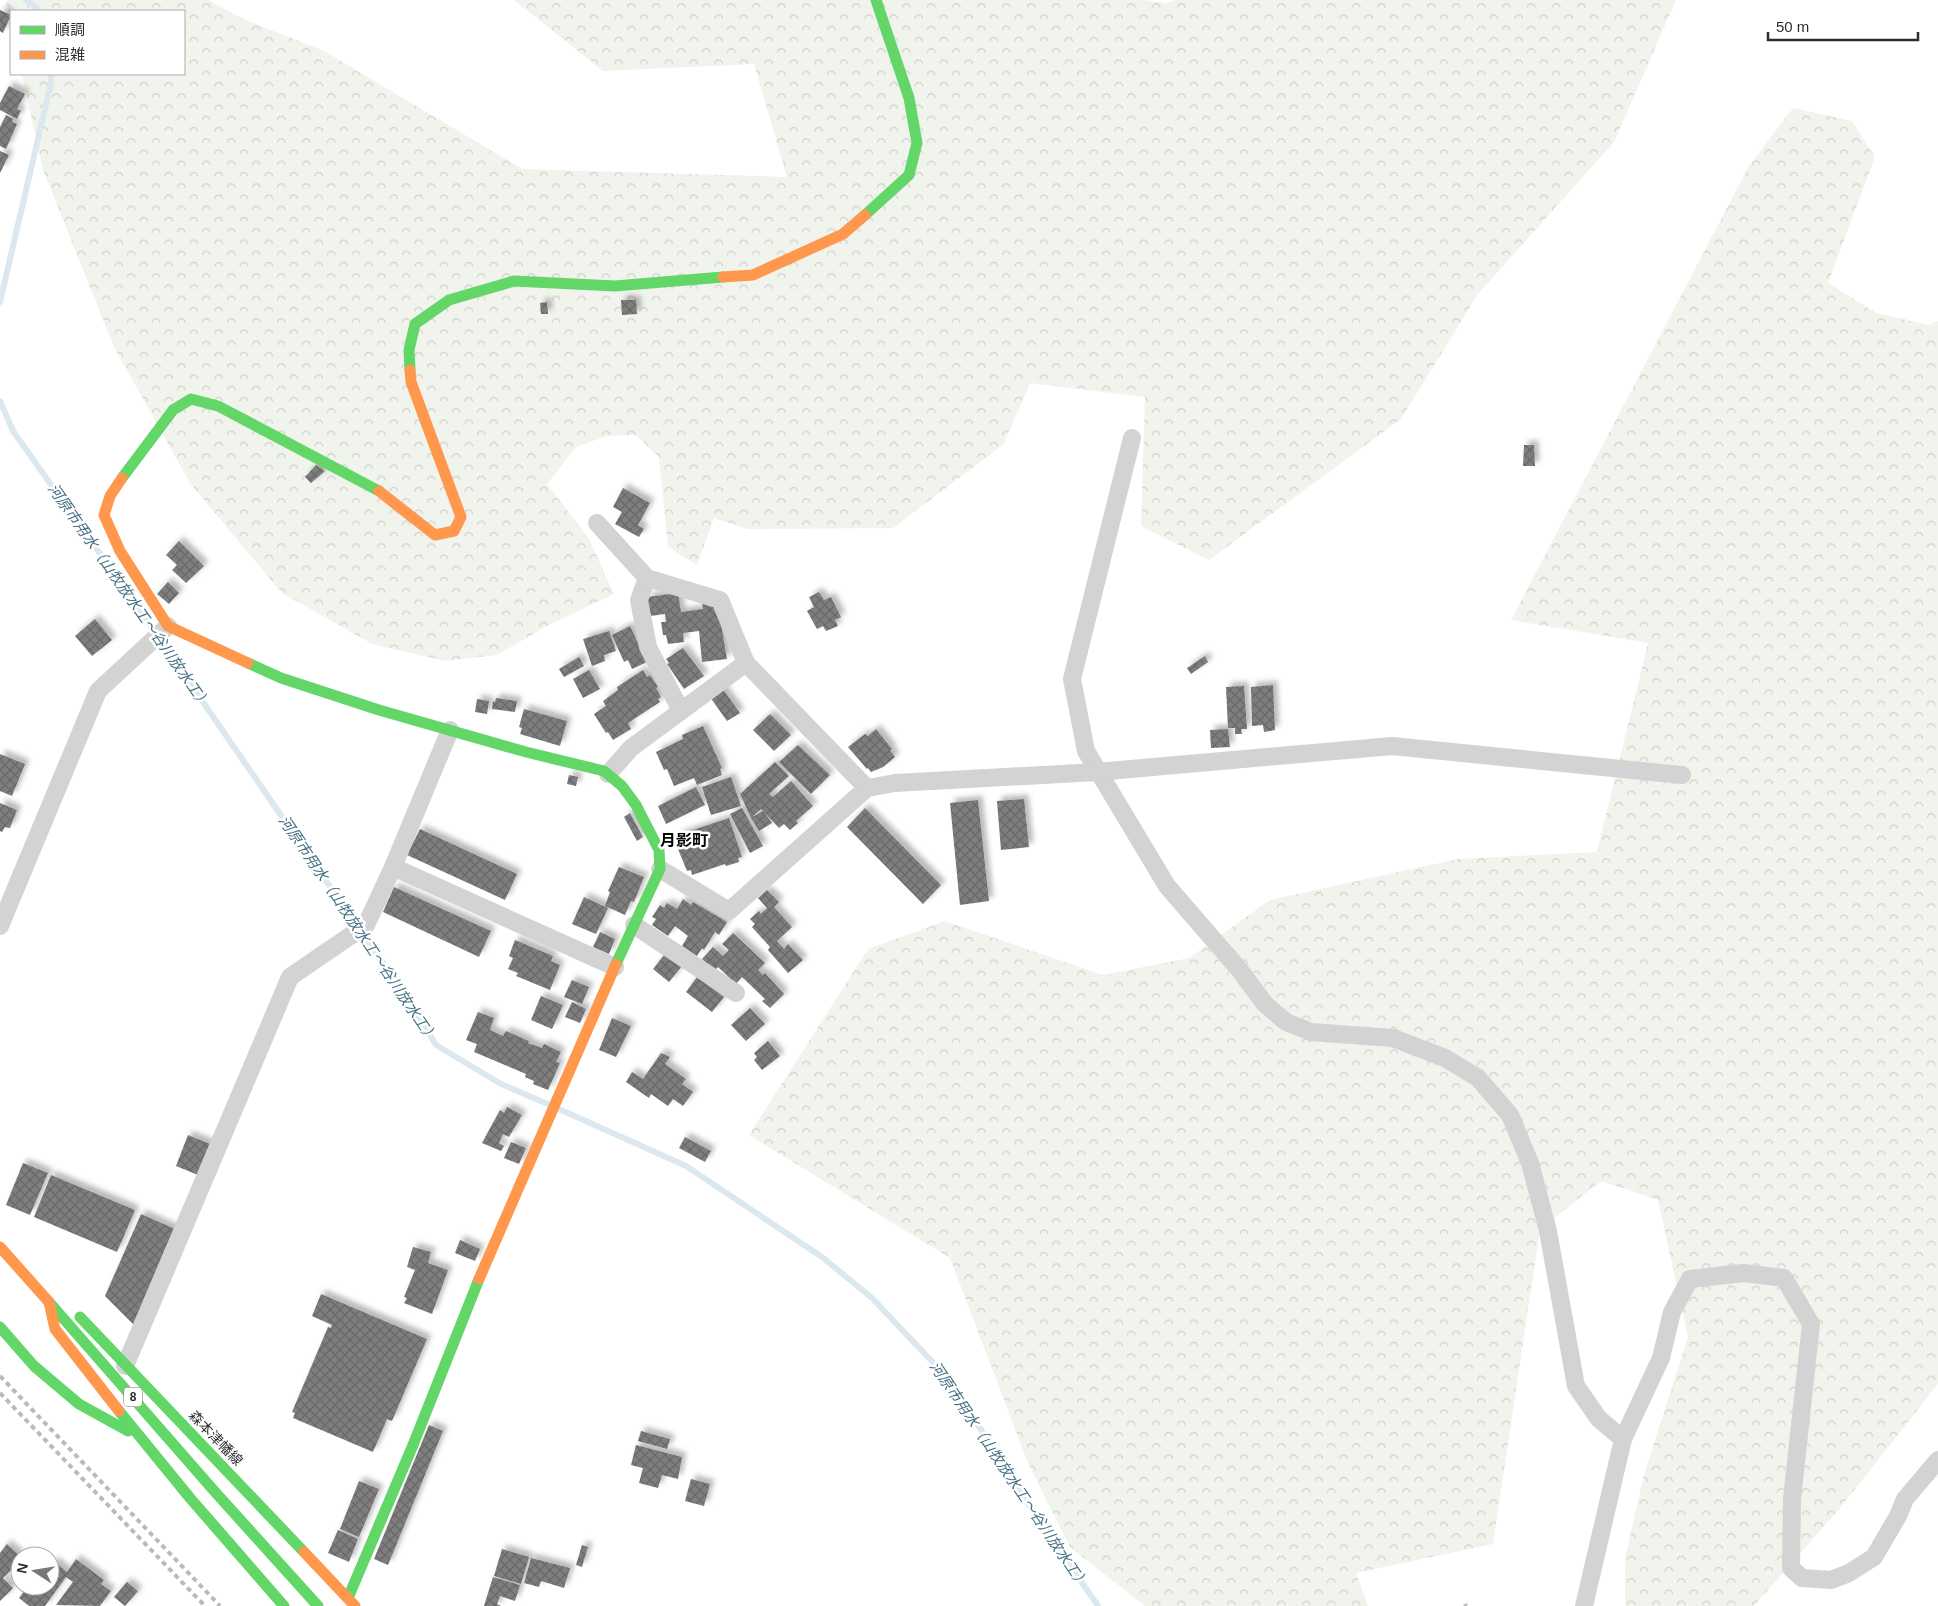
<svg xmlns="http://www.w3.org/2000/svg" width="1938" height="1606" font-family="Arial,'Noto Sans JP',sans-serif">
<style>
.forest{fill:url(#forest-crowns)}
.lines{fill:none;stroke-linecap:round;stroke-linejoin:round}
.stream{stroke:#dbe8ef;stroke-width:6}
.building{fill:url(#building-cross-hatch);filter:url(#shadow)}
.street{stroke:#d3d3d3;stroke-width:18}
.fast{stroke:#63d668;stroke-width:11}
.slow{stroke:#ff974d;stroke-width:11}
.rail{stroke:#bababa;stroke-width:4;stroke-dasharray:5 4;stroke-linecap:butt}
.labels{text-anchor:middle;stroke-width:5;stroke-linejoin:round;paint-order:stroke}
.shield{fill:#fff;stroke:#6d6d6d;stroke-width:1}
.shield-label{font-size:12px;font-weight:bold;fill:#2e2e2e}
.street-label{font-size:14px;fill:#2e2e2e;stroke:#fff}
.water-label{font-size:15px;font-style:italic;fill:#467187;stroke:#fff}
.quarter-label{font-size:16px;font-weight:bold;fill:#000;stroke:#fff}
</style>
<defs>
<pattern id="forest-crowns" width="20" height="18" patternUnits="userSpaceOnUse" patternTransform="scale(1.25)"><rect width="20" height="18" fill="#f1f3ed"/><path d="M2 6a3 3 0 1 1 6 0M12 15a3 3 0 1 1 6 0" fill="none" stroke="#cfd1cc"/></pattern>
<pattern id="building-cross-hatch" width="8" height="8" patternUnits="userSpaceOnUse" patternTransform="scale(1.25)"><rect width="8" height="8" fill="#7e7e7e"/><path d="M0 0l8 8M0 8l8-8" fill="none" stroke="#686868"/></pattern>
<filter id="shadow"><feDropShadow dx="4.5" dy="-4.5" stdDeviation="2.5" flood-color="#0004"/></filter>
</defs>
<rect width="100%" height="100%" fill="#fff"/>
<!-- forest -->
<g class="forest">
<path d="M8,0H208L241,18L324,51L522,169L787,177L754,64L603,71L514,0H1144L1166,3L1176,0H1676L1614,142L1478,294L1401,419L1209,560L1141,526L1145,397L1030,383L1003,445L893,528L748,529L714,518L697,565L668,547L659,457L636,435L607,436L576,447L547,484L589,539L614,594L547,626L497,655L445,661L372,644L282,593L190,483L114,347L43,170L22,74H184V11H11V24L6,1Z"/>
<path d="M1793,108L1852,121L1875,157L1828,283L1876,313L1929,325L1938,321V1384L1840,1508L1754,1606H1625V1558L1644,1475L1688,1337L1658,1200L1601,1181L1540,1229L1493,1544L1356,1573L1368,1606H1145L1070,1547L1028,1463L950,1258L749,1135L868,949L945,921L1103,975L1189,958L1270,900L1458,859L1597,852L1648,643L1511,620L1749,166Z"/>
</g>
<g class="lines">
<!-- stream -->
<g class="stream">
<path d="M26,0L37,8L38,11"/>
<path d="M0,302L51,83V74"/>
<path d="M0,401L13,431L123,586L411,1004L436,1045L501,1084L550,1105"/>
<path d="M559,1109L686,1166L822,1257L872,1298L942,1372L994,1449L1026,1501L1098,1606"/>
</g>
</g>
<!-- building -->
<g class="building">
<path d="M0,10L11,15L3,33L0,31Z"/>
<path d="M9,86L25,94L17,109L21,111L17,119L0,110V103Z"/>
<path d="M6,115L13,119L12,122L17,124L6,149L0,146V127Z"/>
<path d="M0,151L9,155L0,173Z"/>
<path d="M621,300H636L637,314L622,315Z"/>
<path d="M547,302L548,314H541L540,303Z"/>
<path d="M1524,445H1534L1535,466H1523Z"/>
<path d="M316,465L325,471L311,483L305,477Z"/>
<path d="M623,488L650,503L638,525L644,529L639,537L615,524L622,512L613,507Z"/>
<path d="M179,541L204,566L186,583L172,570L177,565L166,555Z"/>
<path d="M168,582L179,593L169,604L157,594Z"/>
<path d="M819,592L824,600L831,597L841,617L835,620L838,626L826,631L823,626L817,629L807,611L814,607L809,597Z"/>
<path d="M678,593L681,612L703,609L702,602L717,608L718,619L720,618L727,659L702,662L699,631L683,633L684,642L668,644L666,635H663L661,622H666L665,614L650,616L647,597Z"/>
<path d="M95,619L112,640L92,656L75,636Z"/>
<path d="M630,626L647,662L632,669L628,660L624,662L612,635Z"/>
<path d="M609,631L616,651L604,655L605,661L592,666L583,639Z"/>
<path d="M683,648L704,676L684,689L667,664L669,663L666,659Z"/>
<path d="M1205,656L1208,662L1191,674L1187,668Z"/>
<path d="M579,657L584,666L564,677L559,669Z"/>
<path d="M589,670L600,689L583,698L573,679Z"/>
<path d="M643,670L647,677L650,675L658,687L656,688L661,697L658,699L660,702L628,723L631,729L613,740L608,732L606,733L594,714L606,706L603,701L618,690L617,687Z"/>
<path d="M1273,685L1275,730L1264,732L1263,725L1252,726L1251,687Z"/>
<path d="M1244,686L1247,729H1241L1242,734H1235V728H1228L1226,687Z"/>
<path d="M722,688L740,713L727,721L710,697Z"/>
<path d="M496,698L517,701L515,712L492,709L493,701L495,702Z"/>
<path d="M477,699L489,701L487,714L475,712Z"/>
<path d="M524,709L567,721L560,746L520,734L522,728L519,727Z"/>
<path d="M770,714L791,735L774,751L753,730Z"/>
<path d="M703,726L722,768L720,769L722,775L697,785L694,778L674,786L667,769L664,770L656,752L683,739L682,735Z"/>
<path d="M876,729L892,749L890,750L895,757L883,767L871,772L868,768L867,769L848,747L865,734L868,736Z"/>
<path d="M1228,729L1230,747L1211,748L1210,730Z"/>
<path d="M798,745L830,775L811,794L779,762Z"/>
<path d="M0,754L25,764L12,796L0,791Z"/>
<path d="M775,762L789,776L769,794L773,797L791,781L813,806L796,821L798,823L790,830L784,824L779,828L761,809L752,817L763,811L772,823L759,831L751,818L740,794Z"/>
<path d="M569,775L578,777L576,786L567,784Z"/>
<path d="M731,777L741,806L711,815L702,787Z"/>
<path d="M696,787L705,805L666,824L658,806Z"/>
<path d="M1024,799L1029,847L1001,850L997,801Z"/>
<path d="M978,800L989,901L960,905L950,803Z"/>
<path d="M0,803L17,810L10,828L5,827L2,832L0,831Z"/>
<path d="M742,808L763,846L750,853L730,814Z"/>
<path d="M865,808L941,885L923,904L847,827Z"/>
<path d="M630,813L643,837L637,841L624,817Z"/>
<path d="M729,818L742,857L738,858L739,862L726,866L725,864L692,875L691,870L687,871L678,849L682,848L678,835Z"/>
<path d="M420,829L517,874L505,900L407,855Z"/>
<path d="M619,867L644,877L634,902L631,901L625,915L605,906L610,892L608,891Z"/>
<path d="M394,887L491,931L479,957L383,912Z"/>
<path d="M767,890L779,902L774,907L792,927L777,941L784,949L788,944L803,960L788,973L768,950L770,947L752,927L755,924L750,919L759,911L761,914L767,908L758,898Z"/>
<path d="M584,897L608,908L596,934L572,924Z"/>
<path d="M683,899L691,905L693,902L727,922L719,935L715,932L704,950L702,948L697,956L682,946L688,936L675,926L668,936L652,925L656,919L652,917L660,905L664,908L667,903L677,909Z"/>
<path d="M600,932L615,939L609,954L593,947Z"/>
<path d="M733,933L765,963L758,970L763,975L765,973L784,994L770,1008L762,1001L765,999L742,977L736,984L718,967L714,971L702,959L713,947L723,956L729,950L722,944Z"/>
<path d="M515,940L553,956L551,961L560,965L550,990L516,976L518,973L508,969L513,958L509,956Z"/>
<path d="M665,954L682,966L669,982L653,969Z"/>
<path d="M697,977L724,997L712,1012L686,992Z"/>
<path d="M572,980L589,987L582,1004L564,997Z"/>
<path d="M541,996L563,1005L552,1029L531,1020Z"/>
<path d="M572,1002L586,1009L580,1023L565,1017Z"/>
<path d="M750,1008L765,1024L746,1041L731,1025Z"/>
<path d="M478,1012L494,1018L490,1030L503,1036L506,1031L529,1041L528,1043L542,1048L544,1044L561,1052L556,1062L560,1063L548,1090L533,1084L534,1081L525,1077L526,1074L474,1052L477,1044L466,1040Z"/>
<path d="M612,1018L631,1026L616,1057L599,1050Z"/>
<path d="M768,1041L780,1056L762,1070L754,1060L757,1057L754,1053Z"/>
<path d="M661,1053L670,1057L665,1064L686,1079L682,1084L693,1092L683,1106L673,1099L668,1106L651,1094L649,1098L626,1082L632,1072L643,1079Z"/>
<path d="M507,1107L522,1115L509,1137L503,1134L499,1143L504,1146L501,1151L482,1143L500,1110L504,1113Z"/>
<path d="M188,1135L210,1144L198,1175L176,1166Z"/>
<path d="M685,1137L711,1151L705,1162L679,1148Z"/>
<path d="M511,1142L526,1148L519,1164L504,1158Z"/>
<path d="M23,1163L48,1173L30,1215L6,1205Z"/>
<path d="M51,1175L135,1210L117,1252L34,1217Z"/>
<path d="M141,1214L175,1229L134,1325L105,1296Z"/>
<path d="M460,1240L480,1249L475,1261L455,1253Z"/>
<path d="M413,1247L431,1252L428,1263L448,1270L432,1314L404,1303L407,1298L404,1297L415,1270L407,1267Z"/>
<path d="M321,1294L427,1339L392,1421L387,1419L373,1452L293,1418L295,1413L292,1412L328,1327L331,1328L332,1325L312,1316Z"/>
<path d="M429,1425L443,1431L388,1565L374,1559Z"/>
<path d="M641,1431L670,1439L667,1449L638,1441Z"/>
<path d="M636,1445L682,1457L678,1479L662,1475L658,1488L639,1483L643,1468L631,1465Z"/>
<path d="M691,1479L710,1484L704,1506L685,1501Z"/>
<path d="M359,1481L379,1489L359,1537L340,1529Z"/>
<path d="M338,1530L358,1539L349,1562L328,1553Z"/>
<path d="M7,1544L20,1556V1575L18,1577L11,1570L3,1578L13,1588L0,1601V1553Z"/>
<path d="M582,1545L588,1547L582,1567L576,1565Z"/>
<path d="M502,1549L529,1557L521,1584L494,1576Z"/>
<path d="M531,1558L570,1568L564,1588L541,1581L539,1587L524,1583Z"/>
<path d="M76,1559L104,1580L101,1584L111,1591L100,1606L56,1605L73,1582L66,1577L45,1606H29L19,1598L28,1586L34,1589L35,1586H50V1566L54,1561L67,1572Z"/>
<path d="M493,1577L520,1585L515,1601L500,1596L497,1604L501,1606H484Z"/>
<path d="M127,1582L138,1591L125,1606L114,1597Z"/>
</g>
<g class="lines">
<!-- street -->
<g class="street">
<path d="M1132,438L1072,679L1086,751L1167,886L1238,968L1265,1004L1286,1022L1311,1032L1393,1038L1445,1058L1478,1078L1510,1115L1530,1163L1548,1231L1576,1386L1599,1419L1623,1439"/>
<path d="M597,523L647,578L639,600L648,647L681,711"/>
<path d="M746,663L867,788"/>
<path d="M608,774L631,748L746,663L720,600L647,578"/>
<path d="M393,867L615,967"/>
<path d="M660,869L729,911L867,788L895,783L1097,772L1392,746L1682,775"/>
<path d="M634,925L736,993"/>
<path d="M0,926L98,691L168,626"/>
<path d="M125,1366L290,977L366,925L393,867L450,730"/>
<path d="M1584,1606L1623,1439L1661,1358L1672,1312L1690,1279L1743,1273L1784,1278L1811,1324L1792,1499L1791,1568L1802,1578L1831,1580L1849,1573L1874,1557L1898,1516L1905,1499L1938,1460"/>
</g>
<!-- fast -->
<g class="fast">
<path d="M865,215L909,175L917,143L909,98L876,0"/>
<path d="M410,370L409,350L415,324L449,300L514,281L615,286L723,277"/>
<path d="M122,478L173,410L191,399L218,406L379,491"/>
<path d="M248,663L281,678L379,710L526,752L604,771L622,786L636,805L659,850L660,869L616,964"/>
<path d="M49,1302L216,1493L318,1606"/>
<path d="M80,1317L304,1552"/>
<path d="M0,1327L34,1366L79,1404L128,1431"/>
<path d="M119,1411L190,1498L284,1606"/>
<path d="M348,1598L413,1445L479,1279"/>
</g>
<!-- slow -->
<g class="slow">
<path d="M723,277L753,275L843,234L865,215"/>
<path d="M122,478L110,496L104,515L120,551L168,626L248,663"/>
<path d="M379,491L435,535L454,531L461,517L411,382L410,370"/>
<path d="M0,1247L49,1302L55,1329L119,1411"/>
<path d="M479,1279L616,964"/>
<path d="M304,1552L355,1606"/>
</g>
<!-- rail -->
<g class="rail">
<path d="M0,1376L220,1606"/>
<path d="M0,1393L205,1606"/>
<path d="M1465,1604L1466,1606"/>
</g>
</g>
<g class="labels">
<!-- shield labels -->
<rect class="shield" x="124" y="1387.5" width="18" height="19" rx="4"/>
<g class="shield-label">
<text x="133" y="1401">8</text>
</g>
<!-- street labels -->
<g class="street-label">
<text transform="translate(216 1438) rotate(46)" y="5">森本津幡線</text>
</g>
<!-- water labels -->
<g class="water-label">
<text transform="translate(129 596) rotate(55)" y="5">河原市用水（山牧放水工～谷川放水工）</text>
<text transform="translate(358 929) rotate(56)" y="5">河原市用水（山牧放水工～谷川放水工）</text>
<text transform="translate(1009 1475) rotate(56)" y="5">河原市用水（山牧放水工～谷川放水工）</text>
</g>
<!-- quarter labels -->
<g class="quarter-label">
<text x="684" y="846">月影町</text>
</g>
</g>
<!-- legend -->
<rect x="10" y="10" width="175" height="65" fill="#ffffff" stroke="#ababab"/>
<rect x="20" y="26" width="25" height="8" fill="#63d668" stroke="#ababab"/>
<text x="55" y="35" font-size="15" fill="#2e2e2e">順調</text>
<rect x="20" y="51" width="25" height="8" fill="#ff974d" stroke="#ababab"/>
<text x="55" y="60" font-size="15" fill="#2e2e2e">混雑</text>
<!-- north arrow -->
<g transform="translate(35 1571) rotate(282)"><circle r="24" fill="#ffffff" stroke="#ababab"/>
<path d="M0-4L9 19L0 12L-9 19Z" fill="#777777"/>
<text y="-8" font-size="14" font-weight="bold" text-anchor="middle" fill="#2e2e2e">N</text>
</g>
<!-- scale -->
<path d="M1768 32v8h150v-8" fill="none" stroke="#2e2e2e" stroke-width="2.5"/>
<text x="1776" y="32" font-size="15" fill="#2e2e2e" stroke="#ffffff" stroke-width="4" paint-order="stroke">50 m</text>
</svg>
